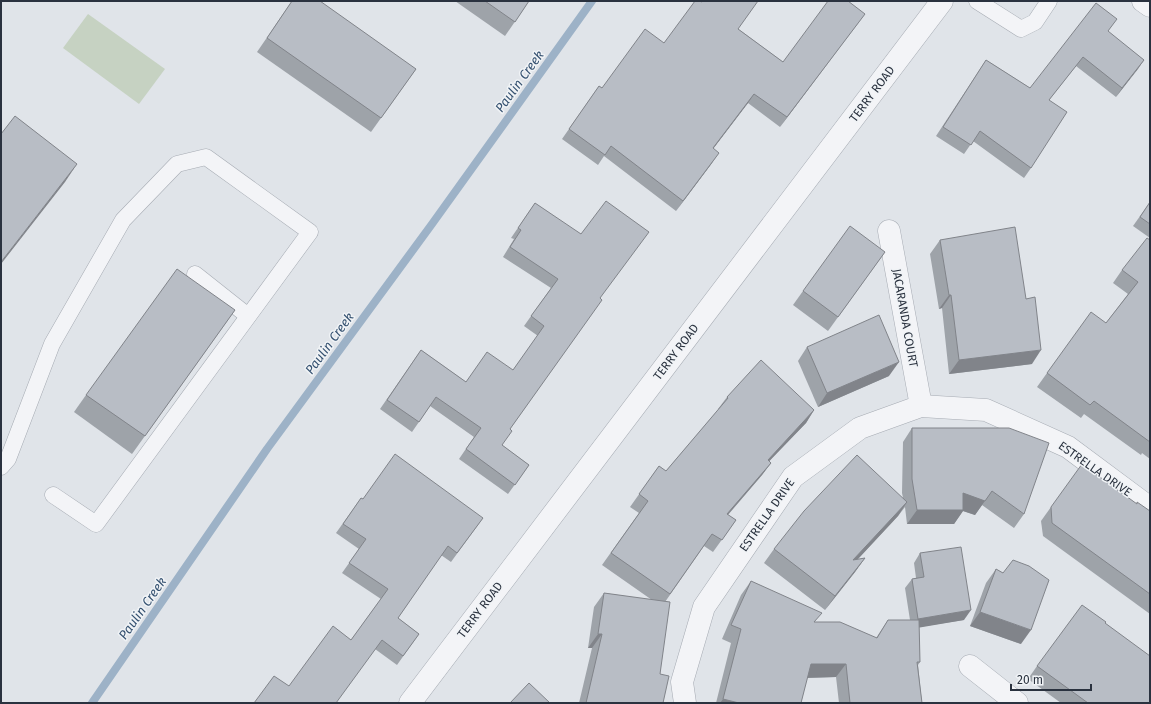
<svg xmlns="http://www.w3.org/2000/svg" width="1151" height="704" font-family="'Fira Sans',sans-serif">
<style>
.green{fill:#c6d2c2}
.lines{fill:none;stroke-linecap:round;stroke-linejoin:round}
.stream{stroke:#9db2c7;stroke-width:8}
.service-casing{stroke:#a6abb3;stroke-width:17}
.minor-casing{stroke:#a6abb3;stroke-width:23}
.service{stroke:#f3f4f7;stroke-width:16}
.minor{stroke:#f3f4f7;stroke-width:22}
.wall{fill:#9ea3a9}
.shaded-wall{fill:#81848a}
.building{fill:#b8bdc5;stroke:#81848a}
.labels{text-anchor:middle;stroke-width:3;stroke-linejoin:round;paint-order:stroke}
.street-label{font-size:12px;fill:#2a323f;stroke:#f0f3f6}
.water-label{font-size:13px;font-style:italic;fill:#365271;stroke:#f0f3f6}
</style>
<rect width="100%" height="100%" fill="#e0e4e9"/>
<!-- green -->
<path class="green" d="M88,14L165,69L139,104L63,48Z"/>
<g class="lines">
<!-- stream -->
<path class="stream" d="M92,703L267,449L432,224L592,1"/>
<defs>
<g id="service">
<path d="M977,1L1021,29L1035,22L1049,1"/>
<path d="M195,274L248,316"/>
<path d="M1,467L8,459L52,344L123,220L177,164L206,157L310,232L96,524L53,495"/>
</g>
<g id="minor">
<path d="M1143,1L1150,6"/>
<path d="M889,231L921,406"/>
<path d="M970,666L1017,703"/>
<path d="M410,703L942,1"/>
<path d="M685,703L682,682L704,607L793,477L860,428L921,406L986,410L1068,447L1150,508"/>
</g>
</defs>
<!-- service casing -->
<use href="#service" class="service-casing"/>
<!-- minor casing -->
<use href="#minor" class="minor-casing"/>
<!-- service -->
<use href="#service" class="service"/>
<!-- minor -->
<use href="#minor" class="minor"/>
</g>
<!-- wall -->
<g class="wall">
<path d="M292,1L416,69L371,132L257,52Z"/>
<path d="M455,1H529L505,36Z"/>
<path d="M702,2L783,62L858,23L780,127L748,103L713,149L712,163L676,211L604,156L598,165L562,139L599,86L602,88L664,43Z"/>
<path d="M1108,32L1144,60L1116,97L1076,66L1049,100L1031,168L1024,178L973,141L964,154L936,136L986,60L1030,88Z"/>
<path d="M1150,202V238L1133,226Z"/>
<path d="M535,203L601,299L510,429L502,445L529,465L508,494L459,459L474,437L430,406L412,432L380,409L421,350L466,382L513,370L538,336L524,326L551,288L503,257L514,239L511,238Z"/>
<path d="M940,240L1026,299L1032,364L949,374L942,308L939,309L930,254Z"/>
<path d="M1150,240V459L1142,453L1141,455L1084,414L1081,418L1037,387L1047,373L1106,323L1128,294L1113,283L1122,270Z"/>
<path d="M885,252L828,331L793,305L803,291Z"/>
<path d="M235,310L132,454L74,412L86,395Z"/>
<path d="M807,347L889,376L818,407L798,361Z"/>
<path d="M727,397L814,410L806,423L769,461L771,463L762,475L728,515L736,520L713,552L704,546L665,602L660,674L663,703H579L592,648H588L594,607L604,593L652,600L602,565L639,513L630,507L659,466L666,471L719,409H718Z"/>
<path d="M912,428L1024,514L1014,528L982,505L975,515L963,511L954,524H907L905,507L898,516L857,560L865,558L855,572L825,610L764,563L774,549L903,498L902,493L903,442Z"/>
<path d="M361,498L363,499L483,518L451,562L441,555L398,618L419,634L397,665L375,649L289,686L351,640L381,599L342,573L359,549L336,533Z"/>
<path d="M1137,504L1150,511V614L1043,536L1041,521L1051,507Z"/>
<path d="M920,553L964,620L919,627L920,662L918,665L922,703H839L836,677L807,678L801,703H716L731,643L722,639L741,595L751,581L815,622L876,638L888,620H910L905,588L912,579L916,578L914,563Z"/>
<path d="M996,569L1003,573L1021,644L970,626L986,583Z"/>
<path d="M1105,623L1150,703H1061L1028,679L1037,666Z"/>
</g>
<!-- shaded-wall -->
<g class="shaded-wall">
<path d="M865,14L858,23L780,127L787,117Z"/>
<path d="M1144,60L1138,69L1116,97L1122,88Z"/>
<path d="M754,94L748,103L706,158L713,148Z"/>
<path d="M719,153L712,163L676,211L683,201Z"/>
<path d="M77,164L65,182L1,264V262Z"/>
<path d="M949,295H951L942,308L939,309Z"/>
<path d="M1041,350L1032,364L949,374L959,360Z"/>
<path d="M899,362L889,376L818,407L827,393Z"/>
<path d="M814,410L806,423L759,472L768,460Z"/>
<path d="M771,463L762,475L718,526L727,514Z"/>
<path d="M992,491L975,515L963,511L954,524H907L917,510L963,493Z"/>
<path d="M907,502L898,516L844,574L853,560Z"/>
<path d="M865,558L855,572L825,610L835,596Z"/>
<path d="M971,610L964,620L911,629L918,619Z"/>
<path d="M980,612L1031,630L1021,644L970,626Z"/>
<path d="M598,634H602L592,648H588Z"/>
<path d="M811,664H846L836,677L801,678Z"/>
<path d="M723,699L739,703H720Z"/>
</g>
<!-- building -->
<g class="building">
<path d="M292,1H320L416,69L381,118L267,38Z"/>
<path d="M485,1H529L515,22Z"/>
<path d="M695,1H700L702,2L703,1H758L738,29L783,62L828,1H848L865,14L787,117L754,94L713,148L719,153L683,201L611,146L605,155L569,129L599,86L602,88L645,29L664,43Z"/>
<path d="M1096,3L1117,19L1108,31L1144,60L1122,88L1083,57L1049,100L1067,112L1031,168L980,131L971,145L943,127L986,60L1030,88Z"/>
<path d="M15,116L77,164L1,262V134Z"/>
<path d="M606,201L649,232L600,298L602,300L510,429L512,431L502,445L529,465L515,485L466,449L481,428L436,397L419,422L387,400L421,350L466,382L487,352L513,370L544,326L531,316L558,279L510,247L521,230L518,228L535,203L581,234Z"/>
<path d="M1150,202V224L1140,217Z"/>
<path d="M850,226L885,252L838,317L803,291Z"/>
<path d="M1015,227L1026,299L1035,297L1041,350L959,360L951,295H949L940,240Z"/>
<path d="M1147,238L1150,240V442L1094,401L1090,405L1047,373L1091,312L1106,323L1138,282L1122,270Z"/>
<path d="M177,269L235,310L145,436L86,395Z"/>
<path d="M879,315L899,362L827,393L807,347Z"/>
<path d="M761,360L814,410L768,460L771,463L727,514L736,520L722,540L712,534L670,594L611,553L648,501L639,494L659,466L666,471L728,398L727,397Z"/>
<path d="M912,428H1009L1049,443L1024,514L992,491L985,501L963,493V510H917L912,479Z"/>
<path d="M395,454L483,518L457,553L448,546L398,618L419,634L403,656L382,640L336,703H254L274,676L289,686L333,626L351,640L388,589L349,563L366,539L343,524L361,498L363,499Z"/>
<path d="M857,455L907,502L853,560L865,558L835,596L774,549L804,511Z"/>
<path d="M1082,464L1137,504V502L1150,511V594L1052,523L1051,507Z"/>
<path d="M961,547L971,610L918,619L912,579L924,577L920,553Z"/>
<path d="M1013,560L1029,566L1049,580L1031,630L980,612L996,569L1003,573Z"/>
<path d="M751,581L822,613L814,622H840L877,638L888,620H919L920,662H917L922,703H850L846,664H811L801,703H739L723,699L741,629L731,625Z"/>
<path d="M604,593L670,602L660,674L669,676L663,703H586L602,634H598Z"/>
<path d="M1082,605L1106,622L1105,623L1150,656V703H1088L1037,666Z"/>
<path d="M529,683L550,703H510Z"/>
</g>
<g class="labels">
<!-- street labels -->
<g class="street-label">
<text transform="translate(872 94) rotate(-53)" y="4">TERRY ROAD</text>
<text transform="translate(905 318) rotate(80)" y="4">JACARANDA COURT</text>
<text transform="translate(676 352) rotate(-53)" y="4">TERRY ROAD</text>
<text transform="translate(1095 469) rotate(35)" y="4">ESTRELLA DRIVE</text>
<text transform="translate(767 515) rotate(-55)" y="4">ESTRELLA DRIVE</text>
<text transform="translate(480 610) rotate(-53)" y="4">TERRY ROAD</text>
</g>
<!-- water labels -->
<g class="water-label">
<text transform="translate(519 81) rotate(-54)" y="5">Paulin Creek</text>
<text transform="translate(329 343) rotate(-54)" y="5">Paulin Creek</text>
<text transform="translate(142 608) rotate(-55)" y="5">Paulin Creek</text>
</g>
</g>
<!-- border -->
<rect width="1151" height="704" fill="none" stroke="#2a323f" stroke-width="4"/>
<!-- scale -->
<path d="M1011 684v6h80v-6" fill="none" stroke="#2a323f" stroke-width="2"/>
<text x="1017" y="684" font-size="12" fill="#2a323f" stroke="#f0f3f6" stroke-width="3" paint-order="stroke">20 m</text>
</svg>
